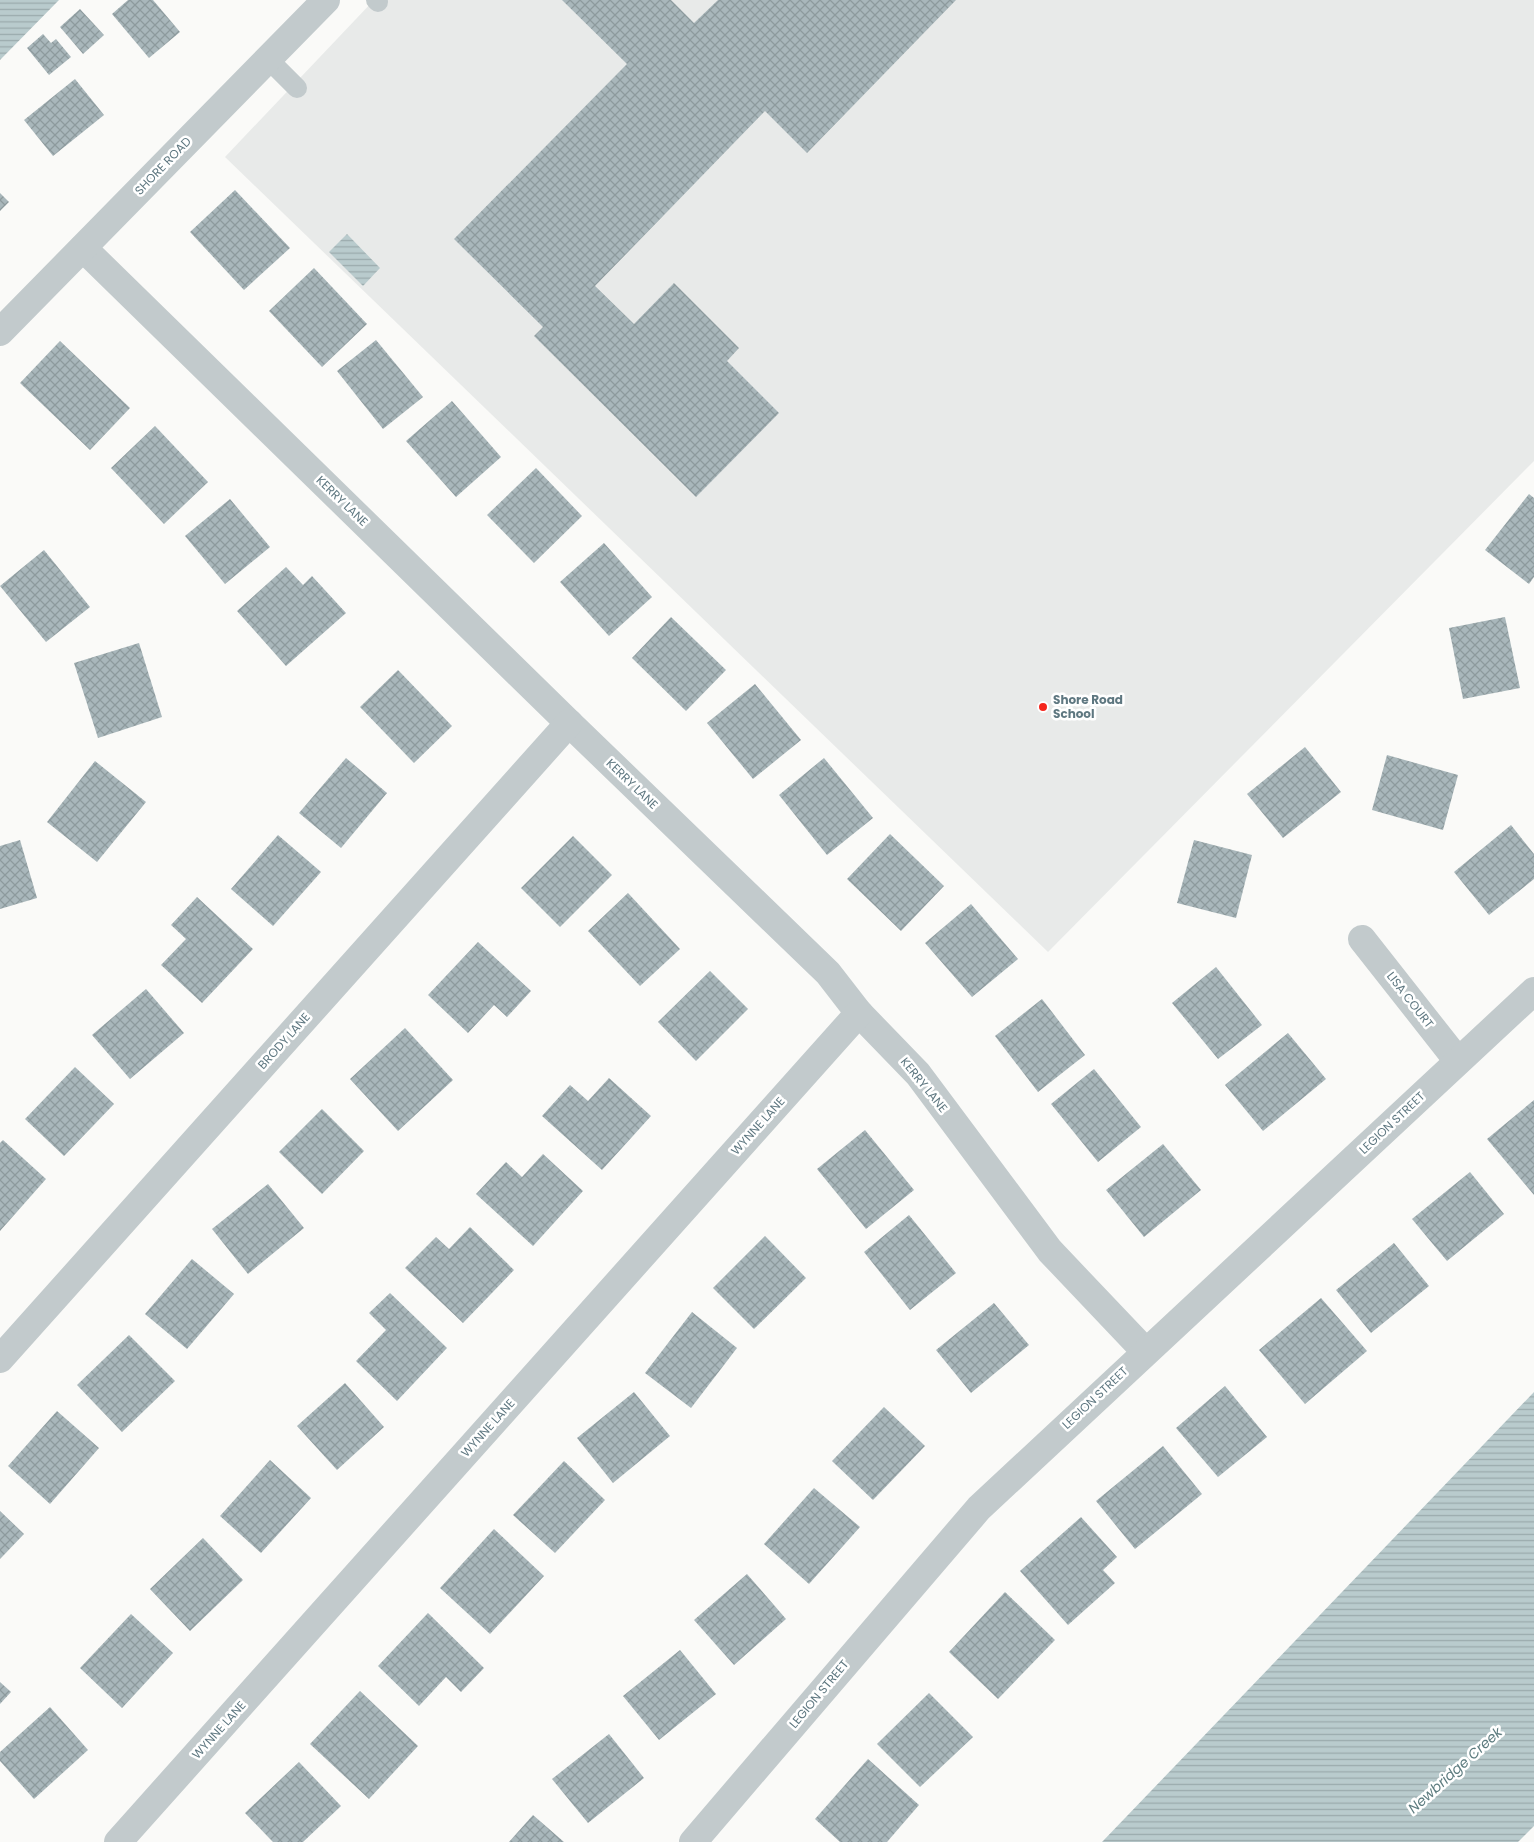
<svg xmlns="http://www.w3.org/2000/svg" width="1534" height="1842" font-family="Poppins,sans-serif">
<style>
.built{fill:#e8eae9}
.water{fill:url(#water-rules)}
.building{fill:url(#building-cross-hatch)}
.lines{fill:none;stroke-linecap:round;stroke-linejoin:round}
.lane{stroke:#c2cacc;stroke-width:20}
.street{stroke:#c2cacc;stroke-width:28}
.poi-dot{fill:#f5261d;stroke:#fff;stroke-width:2}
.labels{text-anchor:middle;stroke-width:5;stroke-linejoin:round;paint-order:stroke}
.street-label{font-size:12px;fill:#5e7780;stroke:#fff}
.poi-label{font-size:12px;font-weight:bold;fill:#5e7780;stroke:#fff;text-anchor:start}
.water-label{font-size:14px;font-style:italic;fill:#5d7c7f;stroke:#fff}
</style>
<defs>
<pattern id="water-rules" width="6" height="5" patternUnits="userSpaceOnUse" patternTransform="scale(1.25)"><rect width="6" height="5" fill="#b9cbcd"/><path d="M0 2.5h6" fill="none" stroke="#9aaaac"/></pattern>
<pattern id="building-cross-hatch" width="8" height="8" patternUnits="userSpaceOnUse" patternTransform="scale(1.25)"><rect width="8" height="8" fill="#a9b7bb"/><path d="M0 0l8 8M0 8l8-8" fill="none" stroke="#8d9a9d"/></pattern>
</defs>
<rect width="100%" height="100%" fill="#fafaf8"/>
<!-- built -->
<path class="built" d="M374,0H1534V461L1048,952L225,157Z"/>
<!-- water -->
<g class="water">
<path d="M0,0H59L0,60Z"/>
<path d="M347,234L380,268L363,286L329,252Z"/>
<path d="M1534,1392V1826L1518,1842H1102Z"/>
</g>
<!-- building -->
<g class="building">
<path d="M128,0H153L180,32L149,58L112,14Z"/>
<path d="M562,0H671L694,23L718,0H956L807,153L765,111L595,286L634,324L674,283L739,348L727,361L779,413L696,497L534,336L543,327L454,239L627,64Z"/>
<path d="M80,9L104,35L83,54L60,27Z"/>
<path d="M43,34L51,43L56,39L71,57L49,75L27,48Z"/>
<path d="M75,79L104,115L53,156L24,120Z"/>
<path d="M235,190L290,248L244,290L190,232Z"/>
<path d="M0,193L9,202L0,211Z"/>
<path d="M314,268L367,324L322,367L269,311Z"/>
<path d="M376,340L423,397L383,429L337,371Z"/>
<path d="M60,341L130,408L90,450L20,383Z"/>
<path d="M452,401L501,457L456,497L406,441Z"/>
<path d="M155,426L208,482L164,524L111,468Z"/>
<path d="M536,468L582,516L534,563L487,515Z"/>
<path d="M1529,494L1534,498V577L1529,584L1485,550Z"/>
<path d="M230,499L270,547L225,584L185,536Z"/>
<path d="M604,543L652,597L609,636L560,582Z"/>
<path d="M44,550L90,607L46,642L0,586Z"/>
<path d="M286,567L303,585L312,576L346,613L286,666L237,611Z"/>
<path d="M671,617L726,670L686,711L632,658Z"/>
<path d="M1505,617L1520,688L1463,699L1449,628Z"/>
<path d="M139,643L162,717L98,738L74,663Z"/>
<path d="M398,670L452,726L414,763L360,707Z"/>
<path d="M755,684L801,740L753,779L707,723Z"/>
<path d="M1305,747L1341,792L1283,838L1247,794Z"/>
<path d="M1387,755L1458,775L1443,830L1372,810Z"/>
<path d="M346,758L387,793L341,848L299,813Z"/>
<path d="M824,758L873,818L827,855L779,795Z"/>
<path d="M95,761L146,802L97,862L47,822Z"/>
<path d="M1511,825L1534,854V879L1489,915L1454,872Z"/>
<path d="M890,834L944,886L901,931L847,879Z"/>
<path d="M278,835L321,872L273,926L231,889Z"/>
<path d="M573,836L612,875L560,927L521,888Z"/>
<path d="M20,840L37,898L0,909V846Z"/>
<path d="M1194,840L1252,855L1236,918L1177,903Z"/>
<path d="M628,893L680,949L640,986L588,931Z"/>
<path d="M197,897L253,949L202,1003L161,965L186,939L171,925Z"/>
<path d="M971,904L1018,959L972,997L925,943Z"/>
<path d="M478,942L531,991L507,1017L494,1005L468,1033L428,995Z"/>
<path d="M1216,967L1262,1025L1218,1059L1172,1003Z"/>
<path d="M710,971L748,1009L696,1061L658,1022Z"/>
<path d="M146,989L184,1033L130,1079L92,1035Z"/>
<path d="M1042,999L1085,1055L1038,1092L995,1036Z"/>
<path d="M405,1028L453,1080L398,1131L350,1079Z"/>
<path d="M1288,1033L1326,1079L1263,1131L1225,1085Z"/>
<path d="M75,1067L114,1104L64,1156L25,1119Z"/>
<path d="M1094,1069L1141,1127L1098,1162L1051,1104Z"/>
<path d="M609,1078L651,1116L602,1170L542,1116L570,1085L588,1101Z"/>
<path d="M1534,1100V1195L1487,1139Z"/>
<path d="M322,1109L364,1151L322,1194L279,1152Z"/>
<path d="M865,1130L914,1190L866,1229L817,1169Z"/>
<path d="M3,1140L46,1179L0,1231V1143Z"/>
<path d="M1163,1144L1201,1190L1144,1237L1106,1190Z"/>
<path d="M543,1154L583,1191L533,1246L476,1194L506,1162L522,1177Z"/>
<path d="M1470,1172L1504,1214L1447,1261L1412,1219Z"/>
<path d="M268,1184L304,1228L248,1274L212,1229Z"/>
<path d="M909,1215L956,1273L910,1310L864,1252Z"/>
<path d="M470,1227L514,1270L463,1323L405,1268L436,1237L449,1249Z"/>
<path d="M765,1236L806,1278L754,1329L713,1288Z"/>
<path d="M1394,1243L1429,1286L1371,1333L1336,1290Z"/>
<path d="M192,1259L234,1294L187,1349L145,1314Z"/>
<path d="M390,1293L447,1348L397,1401L356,1361L386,1330L369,1313Z"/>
<path d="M1321,1298L1367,1351L1305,1404L1259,1350Z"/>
<path d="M994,1303L1029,1345L971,1393L936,1350Z"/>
<path d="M692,1312L737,1348L691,1408L645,1373Z"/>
<path d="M129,1335L175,1381L122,1432L77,1385Z"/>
<path d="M345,1383L384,1427L337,1470L297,1426Z"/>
<path d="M1225,1386L1267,1437L1218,1477L1176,1428Z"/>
<path d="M634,1392L670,1436L613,1483L577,1438Z"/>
<path d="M884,1407L925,1446L873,1500L832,1461Z"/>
<path d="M57,1411L99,1448L50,1504L8,1466Z"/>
<path d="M1163,1446L1202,1494L1135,1549L1096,1501Z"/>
<path d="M270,1460L311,1498L261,1553L220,1516Z"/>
<path d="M564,1461L605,1500L555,1553L513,1515Z"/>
<path d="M814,1488L860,1527L809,1584L764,1544Z"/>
<path d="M0,1511L24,1534L0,1559Z"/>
<path d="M1081,1517L1117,1557L1103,1570L1115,1583L1068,1625L1020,1571Z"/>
<path d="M494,1529L544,1576L490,1634L440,1588Z"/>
<path d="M203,1538L243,1580L190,1631L150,1589Z"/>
<path d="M747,1574L786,1619L734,1665L694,1620Z"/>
<path d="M1005,1592L1055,1640L998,1699L949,1652Z"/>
<path d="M428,1613L484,1668L461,1692L446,1677L419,1706L378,1666Z"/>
<path d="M131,1614L173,1653L122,1708L80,1668Z"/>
<path d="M680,1650L716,1694L659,1740L623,1696Z"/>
<path d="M0,1682L11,1692L0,1704Z"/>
<path d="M360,1691L418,1746L369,1799L310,1744Z"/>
<path d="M929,1693L973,1737L920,1787L877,1744Z"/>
<path d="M50,1707L88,1750L34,1799L0,1761V1752Z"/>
<path d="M609,1734L644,1778L588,1823L552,1779Z"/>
<path d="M868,1759L919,1805L887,1842H840L815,1819Z"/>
<path d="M299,1762L341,1806L303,1842H273L245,1813Z"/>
<path d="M533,1815L564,1842H509Z"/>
</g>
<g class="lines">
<!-- lane -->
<g class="lane">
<path d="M376,0L378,2"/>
<path d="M268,59L297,88"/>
</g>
<!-- street -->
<g class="street">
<path d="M83,248L569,723L828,973L859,1013L918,1074L1050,1251L1145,1351"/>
<path d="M0,332L326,0"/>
<path d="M1362,939L1458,1061"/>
<path d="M0,1359L569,723"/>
<path d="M118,1842L859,1013"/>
<path d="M693,1842L979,1508L1534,991"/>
</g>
</g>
<!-- markers -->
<circle class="poi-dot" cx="1043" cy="707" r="5"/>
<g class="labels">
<!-- street labels -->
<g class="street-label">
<text transform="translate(163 166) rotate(-46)" y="4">SHORE ROAD</text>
<text transform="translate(342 501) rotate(44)" y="4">KERRY LANE</text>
<text transform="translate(632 784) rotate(44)" y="4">KERRY LANE</text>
<text transform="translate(1410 1000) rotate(52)" y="4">LISA COURT</text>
<text transform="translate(284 1041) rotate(-48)" y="4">BRODY LANE</text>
<text transform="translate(924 1085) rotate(51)" y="4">KERRY LANE</text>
<text transform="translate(1392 1123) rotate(-43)" y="4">LEGION STREET</text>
<text transform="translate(758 1126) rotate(-48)" y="4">WYNNE LANE</text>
<text transform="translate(1095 1398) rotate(-43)" y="4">LEGION STREET</text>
<text transform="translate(488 1428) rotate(-48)" y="4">WYNNE LANE</text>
<text transform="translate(819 1694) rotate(-50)" y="4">LEGION STREET</text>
<text transform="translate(219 1730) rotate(-48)" y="4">WYNNE LANE</text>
</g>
<!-- poi labels -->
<g class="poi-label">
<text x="1053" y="704">Shore Road<tspan x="1053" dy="14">School</tspan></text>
</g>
<!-- water labels -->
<g class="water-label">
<text transform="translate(1455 1770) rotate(-42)" y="5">Newbridge Creek</text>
</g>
</g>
</svg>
